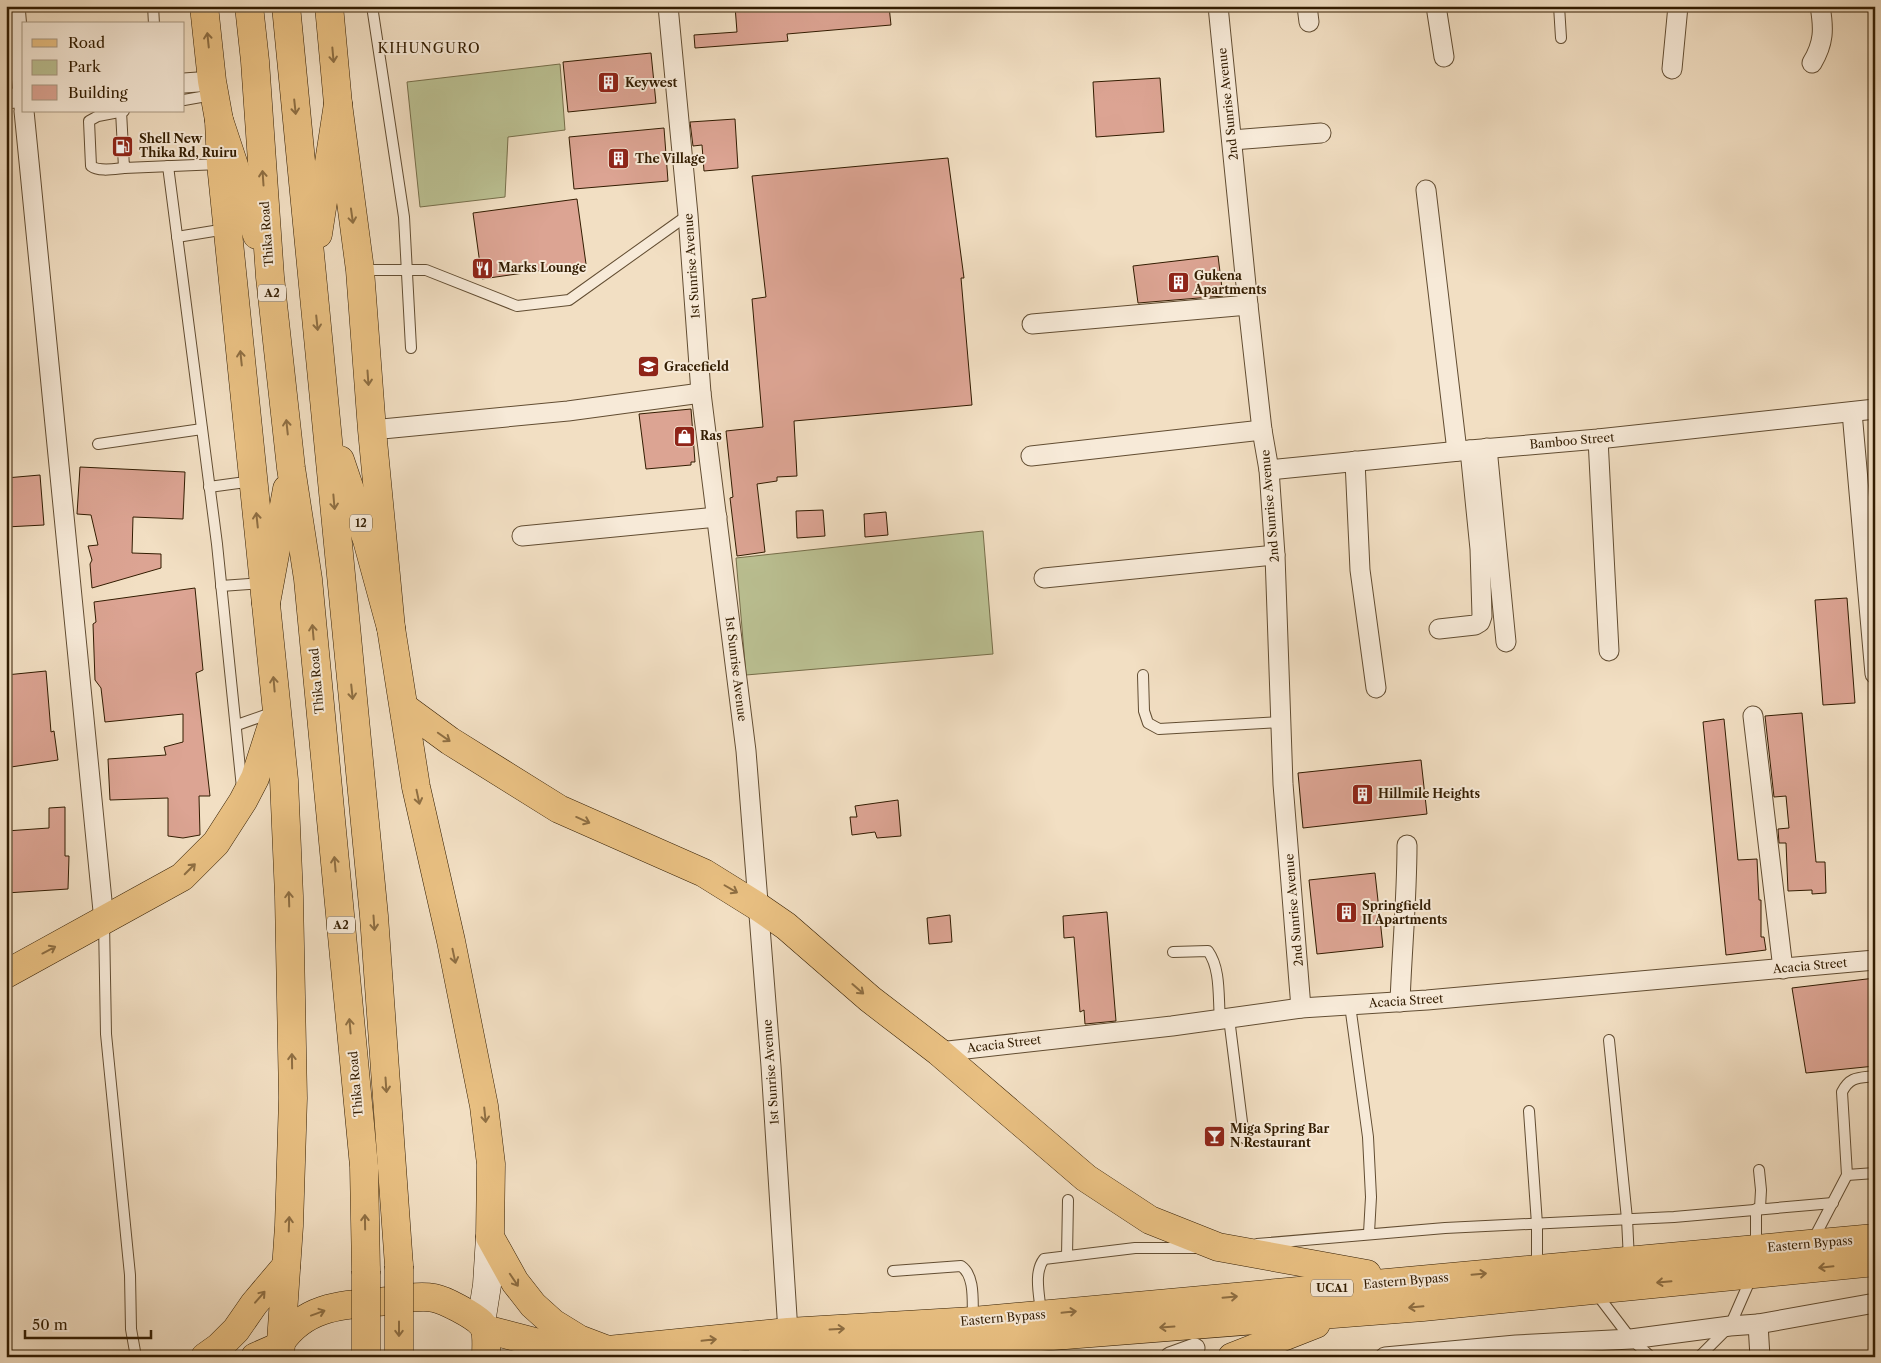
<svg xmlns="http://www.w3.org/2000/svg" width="1881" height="1363" font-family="'Libre Caslon Text',serif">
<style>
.green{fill:#bbc193;stroke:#766e4a}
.building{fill:#dca493;stroke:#321c01}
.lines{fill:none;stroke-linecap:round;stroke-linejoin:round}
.service-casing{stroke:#624d32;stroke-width:12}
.minor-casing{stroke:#624d32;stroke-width:21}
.secondary-casing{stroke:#321c01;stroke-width:29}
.primary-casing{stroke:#321c01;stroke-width:29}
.trunk-casing{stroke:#321c01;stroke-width:29}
.service{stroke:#f7ead8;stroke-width:10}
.minor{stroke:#f7ead8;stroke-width:19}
.secondary{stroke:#f7ead8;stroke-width:28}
.primary{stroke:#e9c082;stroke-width:28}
.trunk{stroke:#e9c082;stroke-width:28}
.trunk-bridge-casing{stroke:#321c01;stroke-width:29;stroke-linecap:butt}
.trunk-bridge{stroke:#e9c082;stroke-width:28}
.oneway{stroke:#8e6e42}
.labels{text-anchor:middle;stroke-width:4;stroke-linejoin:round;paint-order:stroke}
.shield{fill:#f7ead8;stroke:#6d5a42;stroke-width:1}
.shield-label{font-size:11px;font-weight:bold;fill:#321c01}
.poi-label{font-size:12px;font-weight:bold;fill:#321c01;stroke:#f7ead8;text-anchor:start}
.street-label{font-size:12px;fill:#321c01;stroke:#f7ead8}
.neighbourhood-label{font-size:14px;letter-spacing:1px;fill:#321c01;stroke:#f7ead8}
</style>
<rect width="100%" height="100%" fill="#f2dfc3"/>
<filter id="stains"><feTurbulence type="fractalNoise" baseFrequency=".004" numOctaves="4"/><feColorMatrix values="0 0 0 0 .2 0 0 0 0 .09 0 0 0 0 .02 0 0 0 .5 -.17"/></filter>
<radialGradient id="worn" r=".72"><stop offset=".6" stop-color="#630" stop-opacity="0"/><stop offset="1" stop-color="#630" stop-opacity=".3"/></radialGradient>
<!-- green -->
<g class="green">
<path d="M560,64L565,130L508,137L505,197L420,207L407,82Z"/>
<path d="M983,531L993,654L746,675L736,558Z"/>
</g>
<!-- building -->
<g class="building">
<path d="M735,6H889L891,25L787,34L788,41L695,48L694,35L737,32Z"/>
<path d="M651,53L656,103L568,112L563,62Z"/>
<path d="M1160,78L1164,132L1096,137L1093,82Z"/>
<path d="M735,119L738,168L704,171L702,145L693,146L690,122Z"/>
<path d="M664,128L668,181L574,189L569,137Z"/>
<path d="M948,158L964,278H961L972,405L794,421L797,476L777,477V481L757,484L765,552L737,556L730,498L733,497L726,431L763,427L752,299L766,297L752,176Z"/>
<path d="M577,199L586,264L482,279L473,213Z"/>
<path d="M1218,256L1223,296L1138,303L1133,266Z"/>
<path d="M691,409L695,462H691V465L646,469L639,414Z"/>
<path d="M80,467L185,472L183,519L133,517L132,553L161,554V568L92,588L90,564L92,560L88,546L98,545L91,515L77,514Z"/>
<path d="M40,475L44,525L6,527V478Z"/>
<path d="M823,510L825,536L797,538L796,511Z"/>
<path d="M886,512L888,535L865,537L864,514Z"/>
<path d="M195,588L203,670L196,673L210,796H199L200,835L183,838L168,836V798L110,800L108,759L166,755L164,747L183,742V714L105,722L101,688L95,680L93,624L96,622L94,602Z"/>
<path d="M1847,598L1855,703L1823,705L1815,600Z"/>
<path d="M46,671L51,732L54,731L58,760L11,767L6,734V675Z"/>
<path d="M1802,713L1816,862H1825L1826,893L1812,894V890L1788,891L1786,843H1779L1778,829L1789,828L1786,796L1774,797L1765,716Z"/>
<path d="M1724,719L1738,860L1757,859L1759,900H1761V937H1764L1766,950L1726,955L1703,722Z"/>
<path d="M1421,760L1427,814L1303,828L1298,773Z"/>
<path d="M898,800L901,836L877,838L875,832L852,835L850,817H857L855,806Z"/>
<path d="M65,807V856H69L68,889L6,893V831L49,828V808Z"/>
<path d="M1375,873L1383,947L1317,954L1309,880Z"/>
<path d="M1107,912L1116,1021L1085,1024L1084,1010L1080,1012L1074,937L1064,938L1063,916Z"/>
<path d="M950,915L952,942L929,944L927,918Z"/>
<path d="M1875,978V1066L1806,1073L1792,988Z"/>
</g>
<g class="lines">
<defs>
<g id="service">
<path d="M153,6L154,24"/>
<path d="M372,6L404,217L411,348"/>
<path d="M1559,6L1561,38"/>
<path d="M184,100L212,95"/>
<path d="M121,111L124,168L220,164"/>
<path d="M124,111L98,116L89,121L91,166C99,172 114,169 124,168"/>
<path d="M168,166L217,544L242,788"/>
<path d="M177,237L226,229"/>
<path d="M361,270H426L517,306L569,300L688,215"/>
<path d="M98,444L202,429"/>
<path d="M209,487L253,481"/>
<path d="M221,586L262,583"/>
<path d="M1143,675L1144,711L1148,723L1159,729L1281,722"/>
<path d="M237,725L274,712"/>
<path d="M104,922L106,1034L130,1275L131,1329L136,1357"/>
<path d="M1173,952L1208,951C1221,969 1218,998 1220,1019"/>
<path d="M1350,1005L1368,1137L1371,1197L1369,1233"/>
<path d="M1229,1018L1244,1138"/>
<path d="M1609,1040L1627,1219L1629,1260"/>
<path d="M1529,1111L1537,1224V1267"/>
<path d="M1759,1170L1761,1190L1760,1208"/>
<path d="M1847,1175L1875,1173"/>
<path d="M1813,1240L1847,1175L1842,1092C1850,1076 1859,1078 1875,1076"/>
<path d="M1257,1244L1445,1228L1674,1217L1833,1203"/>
<path d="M1756,1248V1209"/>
<path d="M1067,1256L1068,1200"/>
<path d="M893,1271L961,1266C976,1276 972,1304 973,1320"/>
<path d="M1596,1293L1631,1339L1651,1357"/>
<path d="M1041,1314C1040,1297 1033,1273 1044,1259L1135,1248H1195"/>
<path d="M1699,1357L1730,1326L1751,1278"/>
</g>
<g id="minor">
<path d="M15,6L24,107"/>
<path d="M668,6L688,215L701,393L746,751L771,1066L788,1332"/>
<path d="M1218,6L1248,305L1262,430L1269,470L1275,555L1283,784L1301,1008"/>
<path d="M1307,6L1309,22"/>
<path d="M1436,6L1444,57"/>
<path d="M1812,63C1824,43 1824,29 1820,6"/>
<path d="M1672,69L1678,6"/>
<path d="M184,83L212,81"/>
<path d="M6,99L24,97"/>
<path d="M24,111L104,921"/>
<path d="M1232,140L1321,133"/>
<path d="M1426,190L1457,451"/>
<path d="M1032,324L1248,305"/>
<path d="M1852,412L1875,674"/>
<path d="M372,430L568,411L701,393"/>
<path d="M1598,439L1609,651"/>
<path d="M1487,448L1506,642"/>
<path d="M1031,456L1262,430"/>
<path d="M1355,461L1360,570L1376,688"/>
<path d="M1269,470L1470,450L1598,439L1875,409"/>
<path d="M522,536L717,517"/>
<path d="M1044,578L1275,555"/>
<path d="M1439,629L1475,625L1480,622L1482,616L1480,549L1470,450"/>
<path d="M1753,716L1783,969"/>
<path d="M1400,1002C1402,949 1407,897 1407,845"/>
<path d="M939,1052L1172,1026L1301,1008L1427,1000L1875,960"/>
<path d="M1758,1324L1760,1357"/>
<path d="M1170,1357L1195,1348"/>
<path d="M1385,1357L1516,1345L1631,1339L1730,1326L1758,1324L1875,1303"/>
</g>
<path id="secondary" d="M481,1323L487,1285L490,1237"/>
<g id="primary">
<path d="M204,6L212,81L219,120L221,164L284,780L289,896L293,1098L289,1226L280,1357"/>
<path d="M329,6L338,104L360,270L372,430L391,628L416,787L451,941L484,1106L491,1164L490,1237L515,1282L533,1305L553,1323L579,1339L608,1350"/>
<path d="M405,708L450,741L559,809L704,873L757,906L786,926L870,999L939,1052L1086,1178L1150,1220L1218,1247L1367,1274"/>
<path d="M6,974L182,877L216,843L243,801L255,778L273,722"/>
<path d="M485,1329L554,1347L608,1350L788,1332L973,1321L1875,1238"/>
<path d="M281,1342C307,1304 346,1305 388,1301C403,1299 419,1295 434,1298C445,1300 473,1315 481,1323C488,1330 486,1348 486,1357"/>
<path d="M205,1357L219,1347L236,1330L254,1304L286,1266"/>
<path d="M255,1357L280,1346"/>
<path d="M761,1357L887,1349L1423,1307L1875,1262"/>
<path d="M1232,1357L1316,1324"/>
</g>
<g id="trunk">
<path d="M249,6L255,61L270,277L291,468L308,579L364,1166L366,1271"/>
<path d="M286,6L374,916L399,1266"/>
<path d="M219,120L257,235"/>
<path d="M318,234L338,104"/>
<path d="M340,460L367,540L391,628"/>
<path d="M266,603L287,489"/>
</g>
</defs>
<!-- service casing -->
<use href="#service" class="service-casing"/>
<!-- minor casing -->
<use href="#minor" class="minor-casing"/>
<!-- secondary casing -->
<use href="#secondary" class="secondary-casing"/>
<!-- primary casing -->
<use href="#primary" class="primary-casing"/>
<!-- trunk casing -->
<use href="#trunk" class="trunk-casing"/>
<!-- service -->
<use href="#service" class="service"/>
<!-- minor -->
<use href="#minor" class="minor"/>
<!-- secondary -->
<use href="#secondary" class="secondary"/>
<!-- primary -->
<use href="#primary" class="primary"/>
<!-- trunk -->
<use href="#trunk" class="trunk"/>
<defs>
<g id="trunk-bridge">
<path d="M399,1266V1357"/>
<path d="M366,1271V1357"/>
</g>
</defs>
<!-- trunk-bridge casing -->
<use href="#trunk-bridge" class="trunk-bridge-casing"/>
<!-- trunk-bridge -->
<use href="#trunk-bridge" class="trunk-bridge"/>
</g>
<!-- one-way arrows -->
<defs><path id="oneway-shaft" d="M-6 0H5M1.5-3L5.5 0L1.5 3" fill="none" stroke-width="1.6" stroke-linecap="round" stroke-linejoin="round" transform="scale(1.25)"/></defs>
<g class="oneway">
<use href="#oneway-shaft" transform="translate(208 40) rotate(-96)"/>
<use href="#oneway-shaft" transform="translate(333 55) rotate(85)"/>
<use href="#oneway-shaft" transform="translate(295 107) rotate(84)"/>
<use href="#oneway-shaft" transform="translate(263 178) rotate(-94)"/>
<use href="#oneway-shaft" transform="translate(352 216) rotate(82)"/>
<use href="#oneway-shaft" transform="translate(317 323) rotate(84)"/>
<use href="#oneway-shaft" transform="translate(241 358) rotate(-96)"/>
<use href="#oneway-shaft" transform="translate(368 378) rotate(86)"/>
<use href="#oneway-shaft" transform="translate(287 427) rotate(-96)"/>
<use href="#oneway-shaft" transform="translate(334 502) rotate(85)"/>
<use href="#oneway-shaft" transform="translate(257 520) rotate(-96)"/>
<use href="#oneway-shaft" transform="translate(313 632) rotate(-95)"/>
<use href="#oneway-shaft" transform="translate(274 684) rotate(-95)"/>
<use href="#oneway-shaft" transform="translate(352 692) rotate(84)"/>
<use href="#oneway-shaft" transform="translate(444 737) rotate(35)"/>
<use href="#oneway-shaft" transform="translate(418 797) rotate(78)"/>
<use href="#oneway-shaft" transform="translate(583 820) rotate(24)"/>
<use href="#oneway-shaft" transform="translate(335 864) rotate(-95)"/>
<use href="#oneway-shaft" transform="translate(190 869) rotate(-45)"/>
<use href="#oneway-shaft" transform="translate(731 889) rotate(30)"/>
<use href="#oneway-shaft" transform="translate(289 899) rotate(-92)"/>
<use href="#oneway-shaft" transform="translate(374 923) rotate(86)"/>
<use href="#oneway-shaft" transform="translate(49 950) rotate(-28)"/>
<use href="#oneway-shaft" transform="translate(454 956) rotate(78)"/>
<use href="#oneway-shaft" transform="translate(858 989) rotate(41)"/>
<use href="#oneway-shaft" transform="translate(350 1026) rotate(-95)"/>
<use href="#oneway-shaft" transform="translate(292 1061) rotate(-91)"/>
<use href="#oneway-shaft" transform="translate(386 1085) rotate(86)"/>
<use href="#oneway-shaft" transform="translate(485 1115) rotate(84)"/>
<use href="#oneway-shaft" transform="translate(365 1222) rotate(-91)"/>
<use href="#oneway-shaft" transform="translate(289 1224) rotate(-88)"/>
<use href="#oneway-shaft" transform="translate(1826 1267) rotate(174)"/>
<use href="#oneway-shaft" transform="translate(1479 1274) rotate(-5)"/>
<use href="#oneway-shaft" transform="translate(514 1280) rotate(56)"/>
<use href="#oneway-shaft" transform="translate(1664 1282) rotate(175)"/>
<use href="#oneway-shaft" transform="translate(260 1297) rotate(-49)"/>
<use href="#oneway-shaft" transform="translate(1230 1297) rotate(-5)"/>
<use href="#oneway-shaft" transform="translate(1416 1307) rotate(175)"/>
<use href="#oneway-shaft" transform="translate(1069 1312) rotate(-6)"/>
<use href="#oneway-shaft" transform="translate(318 1313) rotate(-20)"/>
<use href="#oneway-shaft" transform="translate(1167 1327) rotate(176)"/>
<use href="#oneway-shaft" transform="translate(399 1329) rotate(90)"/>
<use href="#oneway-shaft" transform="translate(837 1329) rotate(-3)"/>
<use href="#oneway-shaft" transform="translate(709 1340) rotate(-6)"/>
</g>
<!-- icons -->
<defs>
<symbol id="building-square" viewBox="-11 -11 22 22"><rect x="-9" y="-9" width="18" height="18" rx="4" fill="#8f2418" stroke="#f7ead8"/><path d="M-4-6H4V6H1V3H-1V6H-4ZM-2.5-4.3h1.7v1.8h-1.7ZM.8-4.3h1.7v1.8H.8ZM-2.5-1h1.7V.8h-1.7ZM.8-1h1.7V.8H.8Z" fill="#fff"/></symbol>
<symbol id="fuel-square" viewBox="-11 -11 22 22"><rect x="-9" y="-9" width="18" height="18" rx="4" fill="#8f2418" stroke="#f7ead8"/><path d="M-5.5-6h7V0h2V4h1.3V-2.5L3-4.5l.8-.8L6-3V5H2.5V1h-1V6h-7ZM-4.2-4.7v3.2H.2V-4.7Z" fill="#fff"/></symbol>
<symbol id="restaurant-square" viewBox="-11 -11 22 22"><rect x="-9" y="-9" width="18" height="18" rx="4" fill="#8f2418" stroke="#f7ead8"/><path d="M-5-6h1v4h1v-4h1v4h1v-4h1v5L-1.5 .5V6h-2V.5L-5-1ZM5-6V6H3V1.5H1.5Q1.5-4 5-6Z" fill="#fff"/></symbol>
<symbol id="school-square" viewBox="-11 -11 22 22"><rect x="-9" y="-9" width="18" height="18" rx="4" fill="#8f2418" stroke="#f7ead8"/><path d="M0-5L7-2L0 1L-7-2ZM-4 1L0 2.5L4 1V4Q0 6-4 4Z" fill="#fff"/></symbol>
<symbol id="shop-square" viewBox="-11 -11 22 22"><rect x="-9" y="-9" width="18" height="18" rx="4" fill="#8f2418" stroke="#f7ead8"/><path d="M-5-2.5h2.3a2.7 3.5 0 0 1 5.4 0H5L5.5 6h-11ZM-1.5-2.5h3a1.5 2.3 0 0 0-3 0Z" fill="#fff"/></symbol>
<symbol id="bar-square" viewBox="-11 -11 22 22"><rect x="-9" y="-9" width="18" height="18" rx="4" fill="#8f2418" stroke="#f7ead8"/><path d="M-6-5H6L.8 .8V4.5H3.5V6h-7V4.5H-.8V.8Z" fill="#fff"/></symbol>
</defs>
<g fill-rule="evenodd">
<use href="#building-square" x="596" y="70" width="25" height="25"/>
<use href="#fuel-square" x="110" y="134" width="25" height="25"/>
<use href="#building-square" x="606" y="146" width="25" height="25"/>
<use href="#restaurant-square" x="470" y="256" width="25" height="25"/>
<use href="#building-square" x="1166" y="270" width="25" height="25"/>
<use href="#school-square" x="636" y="354" width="25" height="25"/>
<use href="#shop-square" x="672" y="424" width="25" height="25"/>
<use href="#building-square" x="1350" y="782" width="25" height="25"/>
<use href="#building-square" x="1334" y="900" width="25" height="25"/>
<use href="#bar-square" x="1202" y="1124" width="25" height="25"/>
</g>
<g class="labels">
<!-- shield labels -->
<g class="shield">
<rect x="258" y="284.5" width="28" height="17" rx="4"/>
<rect x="350" y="514.5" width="22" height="17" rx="4"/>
<rect x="327" y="916.5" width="28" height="17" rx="4"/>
<rect x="1311" y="1279.5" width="42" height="17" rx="4"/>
</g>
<g class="shield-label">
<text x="272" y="297">A2</text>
<text x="361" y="527">12</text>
<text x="341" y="929">A2</text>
<text x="1332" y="1292">UCA1</text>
</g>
<!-- poi labels -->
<g class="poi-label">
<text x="625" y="87">Keywest</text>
<text x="139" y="143">Shell New<tspan x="139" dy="14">Thika Rd, Ruiru</tspan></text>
<text x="635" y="163">The Village</text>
<text x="498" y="272">Marks Lounge</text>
<text x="1194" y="280">Gukena<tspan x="1194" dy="14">Apartments</tspan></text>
<text x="664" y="371">Gracefield</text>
<text x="700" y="440">Ras</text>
<text x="1378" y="798">Hillmile Heights</text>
<text x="1362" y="910">Springfield<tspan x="1362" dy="14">II Apartments</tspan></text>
<text x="1230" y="1133">Miga Spring Bar<tspan x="1230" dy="14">N Restaurant</tspan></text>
</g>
<!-- street labels -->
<g class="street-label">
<text transform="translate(1228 104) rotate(-96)" y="4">2nd Sunrise Avenue</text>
<text transform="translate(267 234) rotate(-94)" y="4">Thika Road</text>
<text transform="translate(692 266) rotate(-94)" y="4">1st Sunrise Avenue</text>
<text transform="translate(1572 441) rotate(-5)" y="4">Bamboo Street</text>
<text transform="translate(1270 506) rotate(-95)" y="4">2nd Sunrise Avenue</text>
<text transform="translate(736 669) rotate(83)" y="4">1st Sunrise Avenue</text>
<text transform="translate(317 681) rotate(-95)" y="4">Thika Road</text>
<text transform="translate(1294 910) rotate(-95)" y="4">2nd Sunrise Avenue</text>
<text transform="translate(1810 966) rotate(-5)" y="4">Acacia Street</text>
<text transform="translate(1406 1001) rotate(-4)" y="4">Acacia Street</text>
<text transform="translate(1004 1044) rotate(-7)" y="4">Acacia Street</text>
<text transform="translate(771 1072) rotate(-94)" y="4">1st Sunrise Avenue</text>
<text transform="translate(356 1084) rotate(-95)" y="4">Thika Road</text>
<text transform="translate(1810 1244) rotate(-5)" y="4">Eastern Bypass</text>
<text transform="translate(1406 1281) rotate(-5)" y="4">Eastern Bypass</text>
<text transform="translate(1003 1318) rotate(-5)" y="4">Eastern Bypass</text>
</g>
<!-- neighbourhood labels -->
<g class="neighbourhood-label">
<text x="429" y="53">KIHUNGURO</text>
</g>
</g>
<!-- margin -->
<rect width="1881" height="1363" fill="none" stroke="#f2dfc3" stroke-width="25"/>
<rect x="8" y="8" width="1866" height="1348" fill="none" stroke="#321c01" stroke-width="2.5"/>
<rect x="12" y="12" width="1856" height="1338" fill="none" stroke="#321c01"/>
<!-- legend -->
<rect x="22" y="22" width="162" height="90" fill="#f7ead8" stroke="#a89882"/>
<rect x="32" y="39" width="25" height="8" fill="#e9c082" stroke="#a89882"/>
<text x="68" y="48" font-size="15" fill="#321c01">Road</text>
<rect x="32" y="60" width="25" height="15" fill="#bbc193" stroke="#a89882"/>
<text x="68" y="72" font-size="15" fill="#321c01">Park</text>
<rect x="32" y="85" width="25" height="15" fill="#dca493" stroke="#a89882"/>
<text x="68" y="98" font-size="15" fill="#321c01">Building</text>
<!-- scale -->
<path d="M25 1330v8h126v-8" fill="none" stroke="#321c01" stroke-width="2.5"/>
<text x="32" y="1330" font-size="15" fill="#321c01" stroke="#f7ead8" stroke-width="4" paint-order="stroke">50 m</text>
<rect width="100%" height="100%" filter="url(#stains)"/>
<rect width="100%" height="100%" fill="url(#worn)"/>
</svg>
